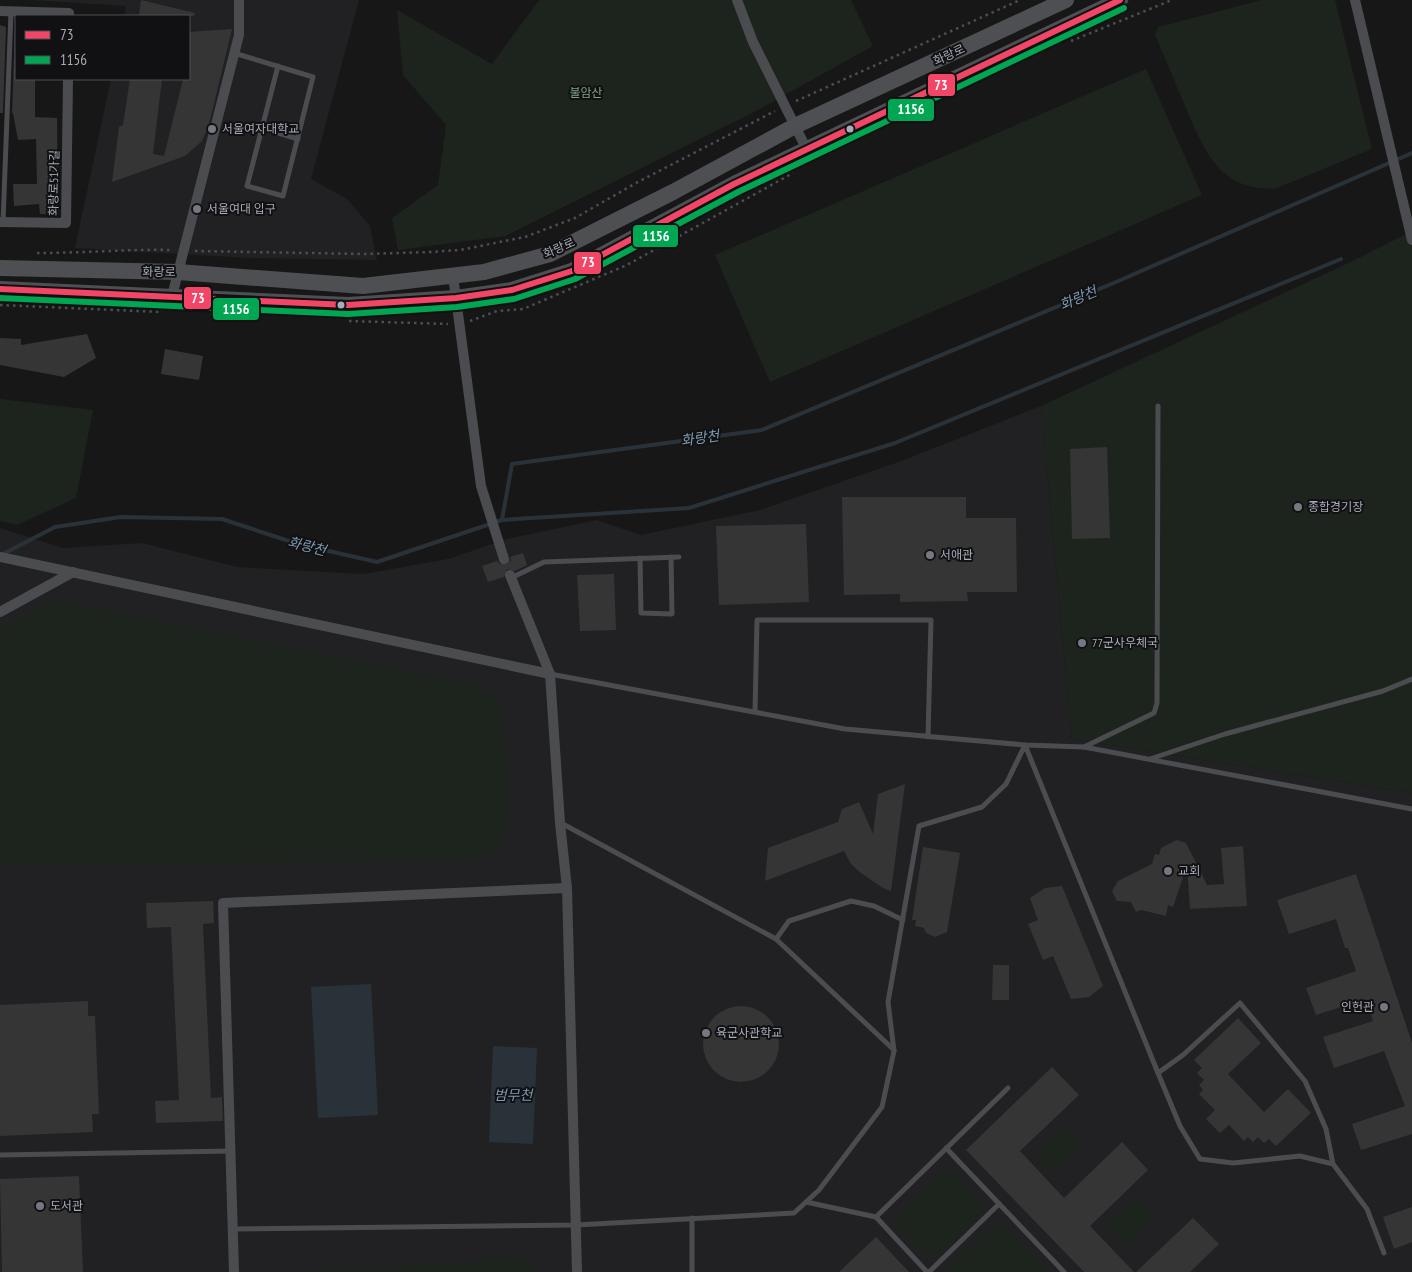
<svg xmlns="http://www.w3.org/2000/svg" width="1412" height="1272" font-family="'PT Sans Narrow','Noto Sans KR',sans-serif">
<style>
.built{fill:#212123}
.green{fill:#1d241e}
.water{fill:#2a3239}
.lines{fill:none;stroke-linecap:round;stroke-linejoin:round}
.stream{stroke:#2a3239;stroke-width:4}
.building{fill:#353536}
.minor-tunnel{stroke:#343537;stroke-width:10;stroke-dasharray:10 5;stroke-linecap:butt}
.path{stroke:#4d4e52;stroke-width:2.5;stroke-dasharray:2.5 4;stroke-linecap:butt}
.service{stroke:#4b4c50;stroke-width:5}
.minor{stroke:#4b4c50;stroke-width:10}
.primary{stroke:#4d4f52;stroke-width:16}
.bus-1-casing{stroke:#111113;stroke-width:10}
.bus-2-casing{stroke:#111113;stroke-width:10}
.bus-1{stroke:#f34667;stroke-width:6}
.bus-2{stroke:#00a651;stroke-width:6}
.poi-dot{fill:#757880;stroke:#111113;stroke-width:2}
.bus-dot{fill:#a8adb8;stroke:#111113;stroke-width:2}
.labels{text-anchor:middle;stroke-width:4;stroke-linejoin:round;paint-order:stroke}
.street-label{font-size:12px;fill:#a8adb8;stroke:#111113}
.park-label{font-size:12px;fill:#7fa381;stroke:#111113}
.poi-label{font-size:12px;fill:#a8adb8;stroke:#111113;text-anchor:start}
.water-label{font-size:14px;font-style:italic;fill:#7f9bb3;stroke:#111113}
.line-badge{stroke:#111113;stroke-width:2}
.badge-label{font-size:14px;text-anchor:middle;font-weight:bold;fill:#fff}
</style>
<rect width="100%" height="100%" fill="#171717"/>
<!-- built -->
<g class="built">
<path d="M31,0H359L311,179L347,199L370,226L377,260L249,258L75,248L111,79H189V16H124L126,6Z"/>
<path d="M1041,406L1072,739L1412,793V1272H0V528L63,548L142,543L237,567L363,574L448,559L507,539L597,520L641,535L760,510L904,460Z"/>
</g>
<!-- green -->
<g class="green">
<path d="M539,0H851L873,46L756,111L505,236L398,250L392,218L438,185L446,125L403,75L397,10L492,64Z"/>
<path d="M1262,0H1335L1372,149L1277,188C1220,193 1204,150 1185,106C1175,82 1165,58 1155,35L1158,27Z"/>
<path d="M1146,69L1202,195L770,382L715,255Z"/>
<path d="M1412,231V793L1072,739L1041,406L1355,260Z"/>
<path d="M0,399L93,410L76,498L17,525L0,521Z"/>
<path d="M52,599L482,686L493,694L503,706L507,831C503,848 486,859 470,861L0,865V629Z"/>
<path d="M1064,1125L1082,1143L1052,1173L1033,1154Z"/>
<path d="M947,1170L954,1171L984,1203L982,1214L937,1257H926L895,1225V1220L942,1171Z"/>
<path d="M1137,1198L1155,1216L1125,1246L1106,1227Z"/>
<path d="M994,1222L1003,1224L1049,1272H946L953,1262Z"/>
<path d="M523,1259L535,1272H288Z"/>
</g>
<!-- water -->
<g class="water">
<path d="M371,984L378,1115L318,1118L311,987Z"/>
<path d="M493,1046L537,1048L533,1144L489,1142Z"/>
</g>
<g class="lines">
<!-- stream -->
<g class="stream">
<path d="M502,520L689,508L895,443L1341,259"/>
<path d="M3,554L55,527L121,517L222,519L298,544L377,562L502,520L512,464L762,430L1116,282L1412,153"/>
</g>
</g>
<!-- building -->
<g class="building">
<path d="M141,0L195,13L194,16H139Z"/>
<path d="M0,25L6,27L3,113H0Z"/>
<path d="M232,29L208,128L202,141L185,156L112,182L119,127L123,125L130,79H162L153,154L164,156L183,79H189V32Z"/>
<path d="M15,30L16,79H35V117L57,118L58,214H40L39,204L14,206L13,184H37L36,139L18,140L13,113H12Z"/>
<path d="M87,334L96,358L64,377L0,365V338L21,339V345Z"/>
<path d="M165,349L203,356L199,380L161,374Z"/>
<path d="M1107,447L1110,538L1072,539L1070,449Z"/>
<path d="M842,497H966V518H1016L1017,592H967L968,601L900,602V594L844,595Z"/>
<path d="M806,524L809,602L719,605L716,526Z"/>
<path d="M523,553L527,565L515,571L507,569L504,577L488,582L482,566L497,561L502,566L507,565L511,561L510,557Z"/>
<path d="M614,574L616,630L580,631L577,575Z"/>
<path d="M905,784L891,891L883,888L861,873L851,864L844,851L765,881L768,848L838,822L842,809L859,802L873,834L878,794Z"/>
<path d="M1177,840L1186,843L1207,885L1224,884L1221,848L1243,846L1247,906L1190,909L1187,866L1173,907L1168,905L1166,916L1141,910L1136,912L1131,902L1117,901L1112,891L1118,881L1152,864L1155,854L1159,855L1161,848Z"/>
<path d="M923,847L960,853L947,932L935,937L926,933L924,928L915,926L916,920H912Z"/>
<path d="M1356,874L1412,1043V1134L1361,1150L1352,1124L1405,1106L1384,1051L1334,1068L1323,1037L1373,1021L1366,999L1316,1015L1306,988L1356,971L1348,948H1345L1336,919L1289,934L1277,900Z"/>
<path d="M1062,886L1103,986L1089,997L1071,999L1053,956L1043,960L1028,924L1038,920L1030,898L1045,888Z"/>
<path d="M213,901L214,923L203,924L211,1098L222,1097L223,1121L156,1123L155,1101L179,1100L171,927L147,928L146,903Z"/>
<path d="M993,965H1009V1000H992Z"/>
<path d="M88,1001V1016H95L99,1114H92L93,1132L0,1136V1005Z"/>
<circle cx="741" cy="1044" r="38"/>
<path d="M1238,1018L1261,1043L1228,1074L1264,1112L1288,1089L1311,1113L1276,1146L1269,1139L1264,1143L1258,1137L1253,1142L1248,1137L1244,1141L1229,1125L1220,1133L1206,1119L1215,1110L1199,1094L1203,1090L1199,1085L1204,1080L1197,1073L1202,1068L1194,1060Z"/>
<path d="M1052,1067L1079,1095L1020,1151L1064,1198L1122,1142L1148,1170L1090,1226L1134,1272H1084L966,1150Z"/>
<path d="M79,1176L83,1272H2L0,1179Z"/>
<path d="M1412,1207V1242L1394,1249L1383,1217Z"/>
<path d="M1193,1218L1219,1244L1190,1272H1136Z"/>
<path d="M876,1237L909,1272H839Z"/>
</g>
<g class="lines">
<!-- minor-tunnel -->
<path class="minor-tunnel" d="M504,559L510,575"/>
<!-- path -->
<g class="path">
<path d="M1071,41L1172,0"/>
<path d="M796,101L1020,0"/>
<path d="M195,251L365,254L430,252L460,250L525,237L575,218L636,183L775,111"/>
<path d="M37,253C82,253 127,249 172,250"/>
<path d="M0,305L161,312"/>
<path d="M349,321L448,324"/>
<path d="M470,321L497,311L523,309L627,265L793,173"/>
</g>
<!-- service -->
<g class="service">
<path d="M234,53L313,77L283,196L247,186L278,66"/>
<path d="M262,128L298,139"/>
<path d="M3,222L11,12"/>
<path d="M640,558L641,613L672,614L671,557"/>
<path d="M511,578L544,562L679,557"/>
<path d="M550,674L845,729L1025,745L1084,747L1412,809"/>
<path d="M755,712L757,620H931L928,737"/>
<path d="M1084,747L1154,713L1157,703L1158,406"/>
<path d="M1150,759L1225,734L1383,691L1412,679"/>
<path d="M561,823L776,939L894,1050"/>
<path d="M776,939L789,921L851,901L874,906L903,920"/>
<path d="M1158,1073L1180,1126L1200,1159L1233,1163L1300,1156L1333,1164"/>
<path d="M946,1148L1064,1272"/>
<path d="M0,1155L231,1151"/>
<path d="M806,1202L876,1217L927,1272"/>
<path d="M876,1217L1008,1088"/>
<path d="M692,1218V1272"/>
<path d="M233,1229L576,1225L794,1213L819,1190L882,1107L894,1051L888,1002L919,826L982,807L1006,784L1025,745L1158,1073L1183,1055L1240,1003L1305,1081L1326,1129L1333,1164L1367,1209L1384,1253"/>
<path d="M929,1272L999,1204"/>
</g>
<!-- minor -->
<g class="minor">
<path d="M737,0L753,42L806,148"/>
<path d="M1355,0L1412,240"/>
<path d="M0,11L69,13V16"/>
<path d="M0,222L66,223L68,79"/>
<path d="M453,276L481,486L504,559"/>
<path d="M172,296L239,35V0"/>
<path d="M0,557L550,674L560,823L567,888L577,1272"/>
<path d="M510,575L550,674"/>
<path d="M0,612L73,572"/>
<path d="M234,1272L223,903L567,888"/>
</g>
<!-- primary -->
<g class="primary">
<path d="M0,268L178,272L363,286L484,272L550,254L673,192L795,126L1066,0"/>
<path d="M0,289L348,305L456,298L512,290L572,271L734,184L1120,0"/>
</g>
<defs>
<path id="bus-1" d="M0,289L348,305L456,298L512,290L572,271L734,184L1120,0"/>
<path id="bus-2" d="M0,298L348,314L457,307L514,299L575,279L738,192L1124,8"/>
</defs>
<!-- bus-1 casing -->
<use href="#bus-1" class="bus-1-casing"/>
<!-- bus-2 casing -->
<use href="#bus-2" class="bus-2-casing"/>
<!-- bus-1 -->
<use href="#bus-1" class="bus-1"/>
<!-- bus-2 -->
<use href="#bus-2" class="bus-2"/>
</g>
<!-- markers -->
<g class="poi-dot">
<circle cx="212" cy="129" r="5"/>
<circle cx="197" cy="209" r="5"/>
<circle cx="1298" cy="507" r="5"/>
<circle cx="930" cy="555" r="5"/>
<circle cx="1082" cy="643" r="5"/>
<circle cx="1168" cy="871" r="5"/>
<circle cx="1384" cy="1007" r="5"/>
<circle cx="706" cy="1033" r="5"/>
<circle cx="40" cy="1206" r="5"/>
</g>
<g class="bus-dot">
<circle cx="850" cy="129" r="4.5"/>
<circle cx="341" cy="305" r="4.5"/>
</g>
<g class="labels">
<!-- street labels -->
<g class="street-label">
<text transform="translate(949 55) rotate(-25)" y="4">화랑로</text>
<text transform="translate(54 183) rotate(-89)" y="4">화랑로51가길</text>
<text transform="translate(559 248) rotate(-24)" y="4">화랑로</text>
<text transform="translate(159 272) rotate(1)" y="4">화랑로</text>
</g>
<!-- park labels -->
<g class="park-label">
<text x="586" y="97">불암산</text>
</g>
<!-- poi labels -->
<g class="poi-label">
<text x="222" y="133">서울여자대학교</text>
<text x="207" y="213">서울여대 입구</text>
<text x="1308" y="511">종합경기장</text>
<text x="940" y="559">서애관</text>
<text x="1092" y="647">77군사우체국</text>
<text x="1178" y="875">교회</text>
<text x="1374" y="1011" text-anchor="end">인헌관</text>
<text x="716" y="1037">육군사관학교</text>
<text x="50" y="1210">도서관</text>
</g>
<!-- water labels -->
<g class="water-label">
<text transform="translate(1078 298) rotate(-23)" y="5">화랑천</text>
<text transform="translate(700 438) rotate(-8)" y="5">화랑천</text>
<text transform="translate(307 546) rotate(14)" y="5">화랑천</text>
<text x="513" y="1100">범무천</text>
</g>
</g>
<g class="line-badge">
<rect x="927" y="73" width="29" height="24" rx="5" fill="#f34667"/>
<rect x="887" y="98" width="48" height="24" rx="5" fill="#00a651"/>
<rect x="632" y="224" width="47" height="24" rx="5" fill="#00a651"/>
<rect x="573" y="251" width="29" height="24" rx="5" fill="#f34667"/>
<rect x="183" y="286" width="29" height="24" rx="5" fill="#f34667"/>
<rect x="212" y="297" width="48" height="24" rx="5" fill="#00a651"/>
</g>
<g class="badge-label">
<text x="941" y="90">73</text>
<text x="911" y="114">1156</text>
<text x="656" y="241">1156</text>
<text x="588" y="267">73</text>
<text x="198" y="303">73</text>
<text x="236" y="314">1156</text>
</g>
<!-- legend -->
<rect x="15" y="15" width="175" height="65" fill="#111113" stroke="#4d4f55"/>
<rect x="25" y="31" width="25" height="8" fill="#f34667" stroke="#4d4f55"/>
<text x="60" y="40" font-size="15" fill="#a8adb8">73</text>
<rect x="25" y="56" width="25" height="8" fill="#00a651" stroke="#4d4f55"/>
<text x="60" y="65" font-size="15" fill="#a8adb8">1156</text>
</svg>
